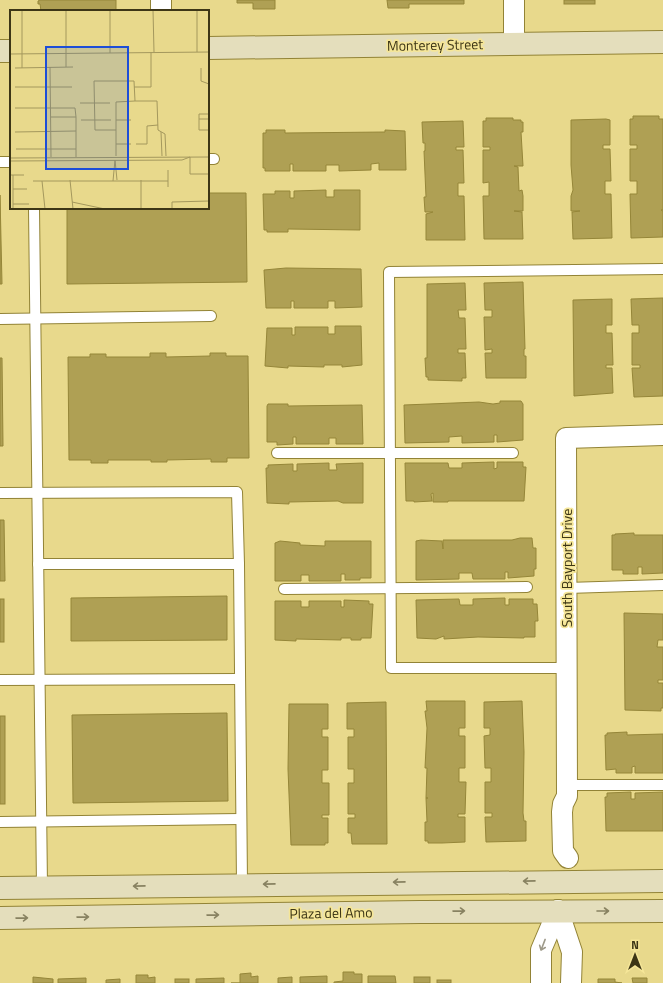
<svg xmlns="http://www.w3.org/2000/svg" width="663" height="983" font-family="'Titillium Web',sans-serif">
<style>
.building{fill:#afa054;stroke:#958639}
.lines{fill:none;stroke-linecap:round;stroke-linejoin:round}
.lane-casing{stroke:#928336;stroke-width:12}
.street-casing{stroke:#928336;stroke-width:22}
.secondary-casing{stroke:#928336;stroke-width:24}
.lane{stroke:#fff;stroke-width:10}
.street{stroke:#fff;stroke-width:20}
.secondary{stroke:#e4debc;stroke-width:22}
.oneway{stroke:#888261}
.oneway2{stroke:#9e9a8a}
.labels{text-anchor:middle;stroke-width:3.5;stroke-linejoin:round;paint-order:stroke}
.street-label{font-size:14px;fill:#3d3616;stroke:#f5e698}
.inset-road{fill:none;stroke:#a4985d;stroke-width:1}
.view{fill:#1d4ed8;fill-opacity:0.15;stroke:#1d4ed8;stroke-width:2}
.inset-edge{fill:none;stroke:#3d3616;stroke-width:2}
</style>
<rect width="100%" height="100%" fill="#e8d98c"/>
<!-- building -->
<g class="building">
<path d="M116,0V11H41L40,4H38V1L40,0Z"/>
<path d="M237,0H275V9H253V3H237Z"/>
<path d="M387,0H464V4H409V8H388Z"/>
<rect x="564" y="0" width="31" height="4"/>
<path d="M633,116H659V119H663V210H661L663,211V237L631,238L630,194H637V181H630V149H637V145H630V119H633Z"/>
<path d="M486,118H513V120H521V122H523V132H521L523,166H514L518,167L519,191L522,190L523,196V211H514L522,212L523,239H484L483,196H489V182L483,183V150H490V147H483V121H486Z"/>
<path d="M606,119L610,120V145H603V149H610L611,181H605V194H611L612,238L573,239L572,212L580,211H571V196L573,190L571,165V120Z"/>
<path d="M463,121L464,147H456V150H463L464,183H458V196H464L465,240H426V214L433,212H425L424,197H426L424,151H425V143H423L422,122Z"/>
<path d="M266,130H285V133L385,132V130L405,131L406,170H379V163L371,164V170L339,171V165H326V171H293V164H290V171H265V168H263V133H266Z"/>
<path d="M326,190V197H334V190H360V230L288,229V232H267V230H264L263,194H275V191H290V198H294V191Z"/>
<path d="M208,193H246L247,282L67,284V208H208Z"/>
<path d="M0,195L2,284H0Z"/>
<path d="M286,268L361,269L362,307L335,308V301H328V308H294V301H291V308H266L264,270Z"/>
<path d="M523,282L525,349H524V356H526V378H486L485,353H492V349L485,350L484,317H492V310H485L484,283Z"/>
<path d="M465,283L466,310H458L459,318H465L466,349H458V353H465L466,378H462V381L428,380V377H426L425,358H427V284Z"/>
<path d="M663,298V396L634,397L632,368H640V365H632V333H639V325H632L631,299Z"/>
<path d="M612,299V325H606V333H612L613,365H606V368H612L613,393L574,396L573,300Z"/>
<path d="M335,326H361L362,365L342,367V365H324V367L288,366V368L265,366L267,328H292V335H295V327H328V334H335Z"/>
<path d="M150,353H166V357L210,356V353H226V356H248L249,458H227V462H211V459L167,460V462H151V460H108V463H91V460H69L68,357H90V354H106V357H150Z"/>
<path d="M0,358H2L3,446H0Z"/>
<path d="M500,401H521L523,404V440L497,442V435H494V442L462,443V436L449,437V442L405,443L404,405L479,402L493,404L500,403Z"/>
<path d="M268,404H288V406L362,405L363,444H336V438H329V444H296V437H293V444L277,445V442H267V406Z"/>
<path d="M494,462V469L497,468V462H523V467H526L524,501H448V502H433V493L431,494L432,501L414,502V501H406L405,463H448L449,468H462V463Z"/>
<path d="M329,463V470H337L336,464L363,463V503H343L338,501L289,502V504L267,503L266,468H268V465L293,464V471H297V464Z"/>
<path d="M0,520H4L5,581H0Z"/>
<path d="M634,533V535H663V573L642,574V567H638V574H623V570H612V535H615V534Z"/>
<path d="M520,538H532L533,548H536V569H534V576L508,578V572H505V579H473L472,573H459V579L416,580V541L421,540L442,541L443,549V540H512Z"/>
<path d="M280,541L300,543V545L325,546V541H371V578H360V580H345V574H341V581H309V575H301V581H275V543Z"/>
<path d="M227,596V640L71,641V598Z"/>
<path d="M505,598V605H509V599H533V604H537L538,621H535V637H524V638L478,637L444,639V636L436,639L417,638L416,600L459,599L460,605H473V599Z"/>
<rect x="0" y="599" width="4" height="43"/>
<path d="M344,600L369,601V604H373L371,638H361V640H351V638H341V640L296,639V641L275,640V601H301V607H309V601H341V607H344Z"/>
<path d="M624,613L663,614V640H658L657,647H663V680H658V683H663V708H661V711L625,710Z"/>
<path d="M426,701H465V728H459V736H465V768H459V782H466L465,814H458V817H465V842L442,843H428V841H425V822H427L426,798H428H426L427,768H425L427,728L425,711H427Z"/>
<path d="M522,701L524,752L523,813L524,821H526V841L486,842L485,817H492V813H485V782H491V768H485L484,736L490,735V728H484V702Z"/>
<path d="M386,702L387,844H352L351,833H348V818H355V814H348V783H354V769H348V737H354V729H347V703Z"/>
<path d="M289,704H328V729H322V737H328V770H322V783H329V815H322V818H328V843H325V845H291L288,769Z"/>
<path d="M227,713L228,801L73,803L72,715Z"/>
<rect x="0" y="716" width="5" height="88"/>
<path d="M627,732V735L663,734V773H635V766L632,767V773H616V769L606,770L605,735H607V733Z"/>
<path d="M631,792V799H635V793L663,792V831H606L605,797H607V793Z"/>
<path d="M343,972H354V974H362V983H334V982L343,981Z"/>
<path d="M251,973V977L258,976V983H231H240V974Z"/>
<path d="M136,975H148V978L155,977V983H136Z"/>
<path d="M327,976V983H300V977Z"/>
<path d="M368,976H395L396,983H368Z"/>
<path d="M33,977L53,979V983H33Z"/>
<path d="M292,977V983H278V978Z"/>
<rect x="414" y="977" width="16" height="6"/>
<path d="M86,978V983H58V979Z"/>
<path d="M224,978V983H196V979Z"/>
<path d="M632,978H647V983H633Z"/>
<path d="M120,979V983H106V980Z"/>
<rect x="175" y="979" width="14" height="4"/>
<path d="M598,979H615V982L622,983H598Z"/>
<rect x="437" y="980" width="14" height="3"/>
</g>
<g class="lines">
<defs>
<g id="lane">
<path d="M208,159H214"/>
<path d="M0,162H11"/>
<path d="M34,208L42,887"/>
<path d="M0,319L211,316"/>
<path d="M277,453H513"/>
<path d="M0,493L237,492L239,564H38"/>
<path d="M239,564L242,884"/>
<path d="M567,588L663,585"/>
<path d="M284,589L527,587"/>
<path d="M568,668H391L389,272L663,269"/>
<path d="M0,680L240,679"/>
<path d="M567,785H663"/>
<path d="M0,822L241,819"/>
</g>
<g id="street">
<path d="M161,0V11"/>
<path d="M514,0V44"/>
<path d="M568,858L563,851L562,812L563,804L567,796L566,438L663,435"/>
<path d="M558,910L572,952L571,983"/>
<path d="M541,983V950L558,910"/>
</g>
<g id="secondary">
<path d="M208,48L663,42"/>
<path d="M0,51H11"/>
<path d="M0,888L663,881"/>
<path d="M0,918L420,912L663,911"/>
</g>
</defs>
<!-- lane casing -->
<use href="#lane" class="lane-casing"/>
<!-- street casing -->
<use href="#street" class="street-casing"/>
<!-- secondary casing -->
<use href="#secondary" class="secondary-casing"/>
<!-- lane -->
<use href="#lane" class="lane"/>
<!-- street -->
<use href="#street" class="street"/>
<!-- secondary -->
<use href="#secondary" class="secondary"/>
</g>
<!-- one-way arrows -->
<defs><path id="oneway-shaft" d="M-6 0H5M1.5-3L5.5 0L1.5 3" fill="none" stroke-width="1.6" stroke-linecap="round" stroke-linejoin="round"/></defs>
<g class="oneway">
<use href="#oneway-shaft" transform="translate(529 881) rotate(179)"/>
<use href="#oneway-shaft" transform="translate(399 882) rotate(179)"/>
<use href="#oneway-shaft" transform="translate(269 884) rotate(179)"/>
<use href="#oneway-shaft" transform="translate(139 886) rotate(179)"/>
<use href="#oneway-shaft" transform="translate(459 911) rotate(-1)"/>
<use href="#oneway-shaft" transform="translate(603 911)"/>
<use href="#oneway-shaft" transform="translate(213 915) rotate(-1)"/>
<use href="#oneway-shaft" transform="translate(83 917) rotate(-1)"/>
<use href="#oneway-shaft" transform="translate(22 918) rotate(-1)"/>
</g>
<use class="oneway2" href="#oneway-shaft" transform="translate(543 945) rotate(111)"/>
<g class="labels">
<!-- street labels -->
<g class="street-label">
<text transform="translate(435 45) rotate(-1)" y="5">Monterey Street</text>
<text transform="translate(567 568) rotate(-90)" y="5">South Bayport Drive</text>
<text transform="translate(331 913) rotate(-1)" y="5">Plaza del Amo</text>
</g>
</g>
<!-- overview -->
<g transform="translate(10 10)">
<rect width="199" height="199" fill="#e8d98c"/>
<path class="inset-road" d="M56,0V57M100,0V43M143,0L144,42M187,0V42M0,44L199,42M40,57L41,147M5,58L63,57M12,58V0M191,58V71L199,74M5,77H62M124,77H141V42M70,93H100M5,98H65L66,107H41M199,104H189V109H199M66,107V147M189,109V120H199M71,110H101M106,110H121M106,120H85L84,71H124L125,91M5,122L66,121M151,122L152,146M106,134H121M126,134H137V116L148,115M6,139H66M106,146V92L125,91H147L148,120L155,124L156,146M180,147V164H199M0,148L199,147M105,150L107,170M0,151L172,150L180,147M158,160V177M0,165H14M3,165V199M60,170L63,199M23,171H158M32,171L35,199M103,171L105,150M3,179H17M62,192L95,199M3,194H19M131,199V170M162,199V192L199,191"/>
<path class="view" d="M36,37H118V159H36Z"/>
<rect width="199" height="199" class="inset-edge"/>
</g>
<!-- north arrow -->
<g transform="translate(635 955)" stroke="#f5e698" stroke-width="3" paint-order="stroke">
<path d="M0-3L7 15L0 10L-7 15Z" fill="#3d3616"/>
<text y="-6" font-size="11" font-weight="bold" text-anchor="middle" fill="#3d3616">N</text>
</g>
</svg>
